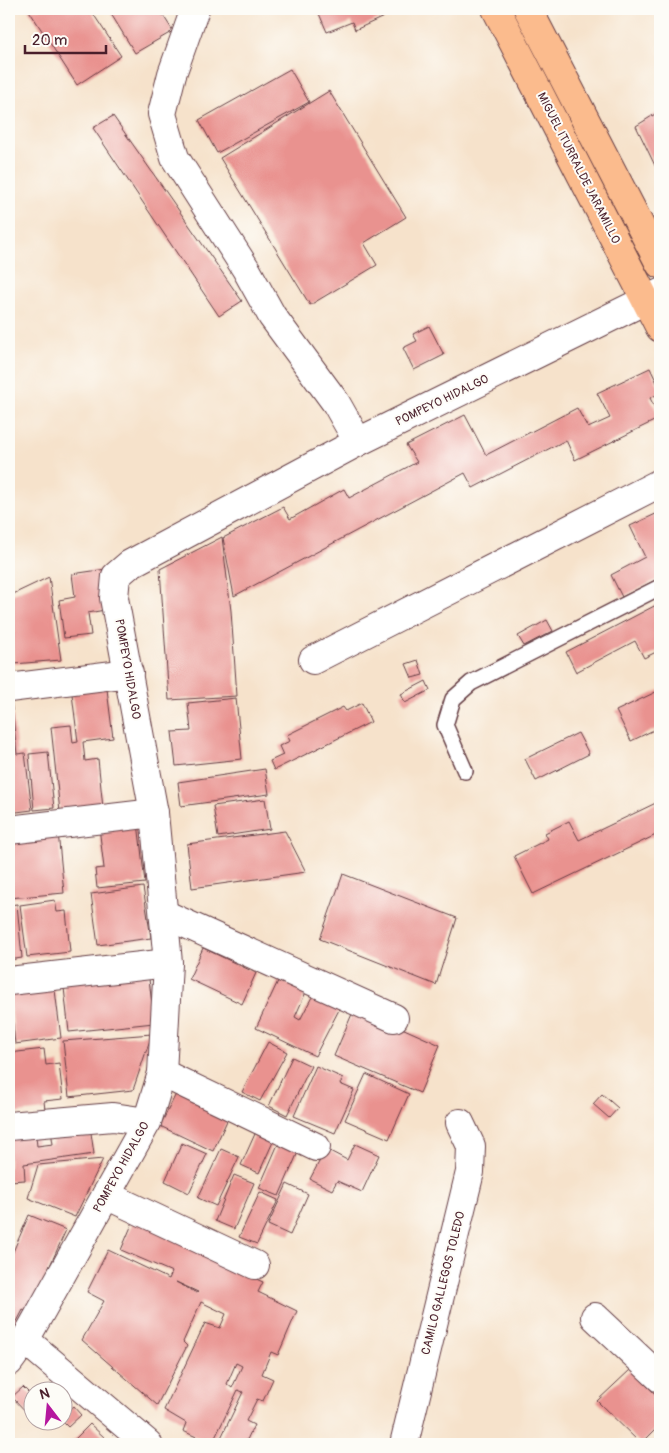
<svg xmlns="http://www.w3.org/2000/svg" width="669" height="1453" font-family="Pangolin,sans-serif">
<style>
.building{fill:#e9928f;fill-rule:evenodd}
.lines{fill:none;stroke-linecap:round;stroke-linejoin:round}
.service-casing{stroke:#643c43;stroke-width:18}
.minor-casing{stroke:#643c43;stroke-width:30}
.primary-casing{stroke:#643c43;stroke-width:30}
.service{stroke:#fff;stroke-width:15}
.minor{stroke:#fff;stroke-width:28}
.primary{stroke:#fbbb8d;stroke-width:28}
.labels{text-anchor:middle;stroke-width:4;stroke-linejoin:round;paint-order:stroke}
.street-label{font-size:12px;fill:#4a1f2b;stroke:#fdfcf7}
</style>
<rect width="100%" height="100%" fill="#fdfcf7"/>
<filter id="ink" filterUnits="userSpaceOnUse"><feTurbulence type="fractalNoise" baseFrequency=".02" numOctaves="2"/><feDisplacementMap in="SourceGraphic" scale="10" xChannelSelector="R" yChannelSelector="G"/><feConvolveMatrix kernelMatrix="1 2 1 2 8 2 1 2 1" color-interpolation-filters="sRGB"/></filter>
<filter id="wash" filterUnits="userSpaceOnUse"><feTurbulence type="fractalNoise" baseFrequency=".0096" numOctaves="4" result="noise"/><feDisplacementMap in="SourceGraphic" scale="20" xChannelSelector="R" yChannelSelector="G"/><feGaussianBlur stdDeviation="1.12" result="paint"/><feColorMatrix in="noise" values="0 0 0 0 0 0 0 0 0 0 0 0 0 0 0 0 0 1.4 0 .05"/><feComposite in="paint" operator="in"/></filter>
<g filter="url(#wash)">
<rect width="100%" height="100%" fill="#f6e2cb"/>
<g id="blocks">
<!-- building -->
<g class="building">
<path d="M28,9H90L121,56L77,85Z"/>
<path d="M108,9H159L173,31L135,53Z"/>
<path d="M317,9H401L355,30L352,22L327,32Z"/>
<path d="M290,69L309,102L217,153L199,120Z"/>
<path d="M329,91L406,217L364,243L377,265L310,305L220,158Z"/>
<path d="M660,111V176L636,126Z"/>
<path d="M113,116L242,301L219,316L93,128Z"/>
<path d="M429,326L444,355L414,370L403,348L417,341L413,334Z"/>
<path d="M650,368L660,389V393L650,398L660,418L575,460L566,440L473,488L465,473L234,596L223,538L283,507L290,519L344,489L349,498L417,462L406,445L465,415L486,455L577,408L588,428L610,418L597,393Z"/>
<path d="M660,512V578L622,597L611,575L645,557L630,526Z"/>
<path d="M222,537L231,611L237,696L169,700L160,569Z"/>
<path d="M106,569L105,610L88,613L91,635L64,638L59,600L75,597L72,574Z"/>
<path d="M49,577L61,660L14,664L9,596Z"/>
<path d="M660,603V650L644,658L635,641L576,672L566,652Z"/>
<path d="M547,620L553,631L524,646L518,636Z"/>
<path d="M418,660L423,675L412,678L406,664Z"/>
<path d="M106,681L113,738L83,742L85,761L98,759L103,808L60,812L51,727L71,725L73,743L78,742L71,686Z"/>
<path d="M426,681L430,690L405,703L401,694Z"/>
<path d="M660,690V727L631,741L616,711Z"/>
<path d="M9,698H11L17,754L25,753L32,810L9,813Z"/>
<path d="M236,698L242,759L176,766L172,732L191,731L188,703Z"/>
<path d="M362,703L371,722L274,770L270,761L283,755L279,746L290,741L287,735L343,707L346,711Z"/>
<path d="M578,733L589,754L536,781L525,759Z"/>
<path d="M48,752L54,808L34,810L29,754Z"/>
<path d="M265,769L269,794L181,806L178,782Z"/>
<path d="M265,799L270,829L218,837L213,806Z"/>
<path d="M660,801V833L533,894L514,856L548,839L545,833L569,821L579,840Z"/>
<path d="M138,823L145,883L97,888L95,869L104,868L99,827Z"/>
<path d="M285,831L306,872L192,888L187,844Z"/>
<path d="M58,832L64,893L9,898V836Z"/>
<path d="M343,874L457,918L436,985L320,939Z"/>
<path d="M143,887L151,938L98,945L91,894Z"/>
<path d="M55,900L57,912L66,911L70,952L27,957L20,905Z"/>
<path d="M17,904L22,958L9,960V905Z"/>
<path d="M203,948L256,973L242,1004L189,979Z"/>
<path d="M148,970L154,1023L69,1032L63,979Z"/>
<path d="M279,979L306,992L295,1017L300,1020L314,993L341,1006L315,1056L256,1028Z"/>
<path d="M54,982L61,1038L15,1044L9,988Z"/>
<path d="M355,1007L440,1045L420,1093L334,1056Z"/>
<path d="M152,1034L133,1090L69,1097L63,1041Z"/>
<path d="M268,1042L287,1052L260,1101L242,1092Z"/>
<path d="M44,1049L46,1065L59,1063L63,1099L44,1101L45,1110L9,1114V1053Z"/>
<path d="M292,1057L311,1066L287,1115L269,1106Z"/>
<path d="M316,1066L343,1078L340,1084L354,1090L335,1133L294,1116Z"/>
<path d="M366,1074L409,1094L389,1139L345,1120Z"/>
<path d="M180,1086L231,1112L213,1151L160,1126Z"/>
<path d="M602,1094L618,1108L609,1118L593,1104Z"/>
<path d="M259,1125L277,1133L259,1173L241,1165Z"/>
<path d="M90,1126L94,1154L24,1164L25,1180L9,1181V1131L35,1128L37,1146L53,1144L51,1131Z"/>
<path d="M282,1135L302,1143L279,1196L259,1188Z"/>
<path d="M182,1143L207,1154L189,1193L165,1181Z"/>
<path d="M355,1144L379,1155L362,1192L337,1181L332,1190L310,1179L326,1149L347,1160Z"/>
<path d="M221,1149L239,1157L216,1206L198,1198Z"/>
<path d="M103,1159L75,1217L28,1198L38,1165Z"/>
<path d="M234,1175L254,1183L234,1229L215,1221Z"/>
<path d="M287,1184L308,1194L290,1235L268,1225Z"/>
<path d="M260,1192L278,1200L257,1244L239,1237Z"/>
<path d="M29,1215L66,1230L48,1270L34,1315L23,1310L12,1331L9,1329V1253L12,1254Z"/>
<path d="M136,1215L212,1259L263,1282L258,1292L297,1311L278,1355L271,1352L262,1374L273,1379L263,1401L257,1399L246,1421L254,1425L245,1444H218L243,1392L238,1390L212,1444L183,1431L186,1423L164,1410L205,1323L220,1328L226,1314L201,1302L183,1342L187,1346L157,1405L82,1340L104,1301L87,1292L108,1250L169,1279L172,1272L121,1250ZM176,1282L198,1292L197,1293ZM236,1363L242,1366L232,1388L227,1384Z"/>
<path d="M631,1369L660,1399V1425L641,1444L597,1401Z"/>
<path d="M23,1387L32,1396V1418L12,1397Z"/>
<path d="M73,1406L81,1415L68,1427L62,1421V1415Z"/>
<path d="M90,1424L105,1438L97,1444H70Z"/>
</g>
</g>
</g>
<g filter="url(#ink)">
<use href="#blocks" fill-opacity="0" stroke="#643c43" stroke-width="1"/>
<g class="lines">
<defs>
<path id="service" d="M465,771L445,725L453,699L471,683L660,587"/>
<g id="minor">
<path d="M195,9L172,74L162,114L175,158L246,269L272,316L336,403L358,442"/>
<path d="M313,660L660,483"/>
<path d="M9,688L129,673"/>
<path d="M9,830L154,813"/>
<path d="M164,914L394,1018"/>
<path d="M9,981L168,963"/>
<path d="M162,1073L316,1147"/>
<path d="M9,1126L113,1117L147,1122"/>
<path d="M106,1195L255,1265"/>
<path d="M595,1317L660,1378"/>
<path d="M25,1340L148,1444"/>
<path d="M9,1362L25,1340L147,1122L162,1073L168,963L154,813L114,598L116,576L130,564L358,442L660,293"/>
<path d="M404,1444L470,1172L471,1146L460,1123"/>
</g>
<g id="primary">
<path d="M496,9L660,328"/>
<path d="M528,9L660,264"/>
</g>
</defs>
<!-- service casing -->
<use href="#service" class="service-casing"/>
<!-- minor casing -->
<use href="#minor" class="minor-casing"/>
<!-- primary casing -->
<use href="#primary" class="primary-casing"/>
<!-- service -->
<use href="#service" class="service"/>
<!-- minor -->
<use href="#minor" class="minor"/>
<!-- primary -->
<use href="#primary" class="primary"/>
</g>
</g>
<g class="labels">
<!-- street labels -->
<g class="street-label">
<text transform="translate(579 168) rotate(63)" y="4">MIGUEL ITURRALDE JARAMILLO</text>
<text transform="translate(442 400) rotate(-26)" y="4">POMPEYO HIDALGO</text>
<text transform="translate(128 669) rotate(80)" y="4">POMPEYO HIDALGO</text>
<text transform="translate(121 1167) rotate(-61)" y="4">POMPEYO HIDALGO</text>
<text transform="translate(443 1283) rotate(-76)" y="4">CAMILO GALLEGOS TOLEDO</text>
</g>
</g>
<!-- margin -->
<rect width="669" height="1453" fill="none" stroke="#fdfcf7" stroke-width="30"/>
<!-- north arrow -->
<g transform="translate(48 1406) rotate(344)"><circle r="24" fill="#fdfcf7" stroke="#b5a4a5"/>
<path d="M0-4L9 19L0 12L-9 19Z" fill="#b5179e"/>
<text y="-8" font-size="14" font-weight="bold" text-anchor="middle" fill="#4a1f2b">N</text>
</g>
<!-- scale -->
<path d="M25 45v8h81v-8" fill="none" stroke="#4a1f2b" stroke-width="2.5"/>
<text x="32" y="45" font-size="15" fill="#4a1f2b" stroke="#fdfcf7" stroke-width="4" paint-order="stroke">20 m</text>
</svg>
